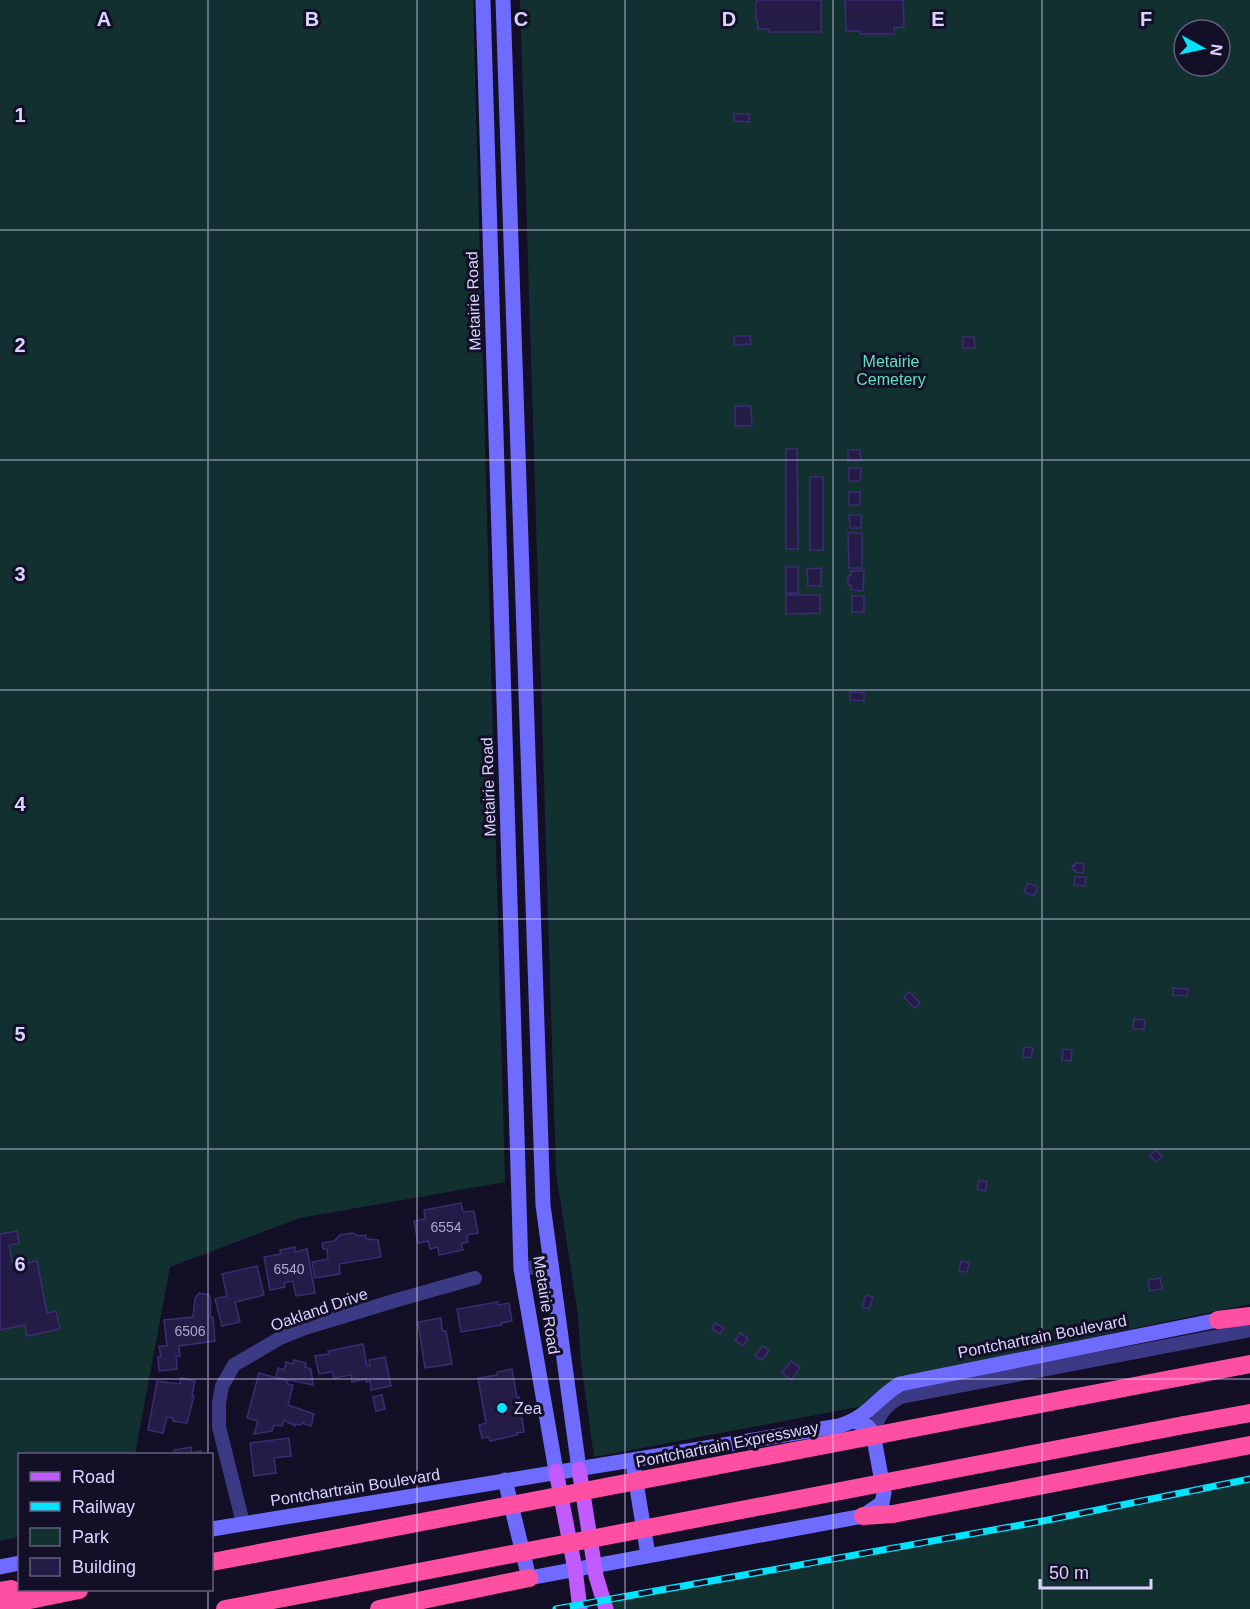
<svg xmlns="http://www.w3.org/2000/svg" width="1250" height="1609" font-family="Helvetica,sans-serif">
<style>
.green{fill:#12302f;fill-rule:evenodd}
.building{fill:#241b47;stroke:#3b2d73;stroke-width:1.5}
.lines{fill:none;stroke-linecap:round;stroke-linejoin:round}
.street{stroke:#3d3a85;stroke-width:14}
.secondary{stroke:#6f6bff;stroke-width:15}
.primary{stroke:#c25bff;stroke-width:15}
.highway{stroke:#ff4fa3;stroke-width:18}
.rail-casing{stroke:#00e5ff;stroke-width:7}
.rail{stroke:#130f26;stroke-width:4.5;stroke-dasharray:14;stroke-linecap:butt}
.highway-bridge{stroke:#ff4fa3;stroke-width:18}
.grid{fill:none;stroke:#d9d4ff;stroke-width:1.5;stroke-opacity:0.55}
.poi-dot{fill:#00e5ff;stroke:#130f26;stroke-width:2}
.labels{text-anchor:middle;stroke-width:6;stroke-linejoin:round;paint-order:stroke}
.number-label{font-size:14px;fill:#aca6d1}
.street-label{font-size:16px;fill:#d9d4ff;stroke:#130f26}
.park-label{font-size:16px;fill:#5fe0c0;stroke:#130f26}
.poi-label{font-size:16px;fill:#d9d4ff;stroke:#130f26;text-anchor:start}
.grid-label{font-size:20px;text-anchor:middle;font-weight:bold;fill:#d9d4ff;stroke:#130f26;stroke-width:6;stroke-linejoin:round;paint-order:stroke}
</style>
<rect width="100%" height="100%" fill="#130f26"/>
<!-- green -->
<g class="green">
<path d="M0,0H473L505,1182L300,1218L170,1267L135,1454H20L19,1537L0,1541Z"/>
<path d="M520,0H1250V1304L896,1378L863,1406L594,1457L581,1362L578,1315L556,1173ZM1184,30H1220V66H1184Z"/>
<path d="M1250,1479V1609H607L605,1600L1043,1521Z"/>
</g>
<!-- building -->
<g class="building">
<path d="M758,0H821V32H769V29H758V21H756V3Z"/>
<path d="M845,0H903L904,27L894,28V34H860V31H846Z"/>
<path d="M734,114H749V122L734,121Z"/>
<path d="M734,336H750L751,344L735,345Z"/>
<path d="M963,337H974L975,348H963Z"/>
<path d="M735,406H751L752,426H735Z"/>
<path d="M786,449H797L798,549H786Z"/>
<path d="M848,450H860L861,461H848Z"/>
<path d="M849,468H861L860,481H849Z"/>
<rect x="810" y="477" width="13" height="73"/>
<rect x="849" y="492" width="11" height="13"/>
<path d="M849,515H861V528H850Z"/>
<path d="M848,533H862V568H849Z"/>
<rect x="786" y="567" width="12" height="26"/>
<path d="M821,568V586H808L807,569Z"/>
<path d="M851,571H864L863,591L851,590V585H848V576H851Z"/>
<path d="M786,595H820V613L786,614Z"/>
<rect x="852" y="596" width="12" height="16"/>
<path d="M850,692L864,693V701L850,700Z"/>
<path d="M1075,863L1084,864L1083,873L1075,872L1076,870L1072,869L1073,865L1075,866Z"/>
<path d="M1075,877H1086L1085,886L1074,885Z"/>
<path d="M1028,883L1038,887L1034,896L1024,892Z"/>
<path d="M1173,988L1188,989L1187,996L1173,995Z"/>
<path d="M910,992L920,1003L914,1008L904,997Z"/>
<path d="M1134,1019L1145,1020L1144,1029H1133Z"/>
<path d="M1024,1047L1033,1048L1031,1058L1023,1057Z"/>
<path d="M1063,1049L1072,1050L1071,1061L1062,1060Z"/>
<path d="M1156,1150L1162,1157L1156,1162L1150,1155Z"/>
<path d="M979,1181L987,1182L985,1191L977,1189Z"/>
<path d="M461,1203L463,1212L474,1211L478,1233L467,1235L468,1242L461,1244L463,1250L439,1255L438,1247L430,1249L428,1241L418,1243L414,1221L425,1219L424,1210Z"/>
<path d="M17,1231L19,1243L9,1245L13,1266L37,1261L47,1313L56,1311L60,1329L27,1336L25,1325L0,1330V1234Z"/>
<path d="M352,1233L359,1236L366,1235V1239L378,1240L381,1257L339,1264L340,1274L315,1278L312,1262L328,1259L327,1249H323L322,1243L334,1241L340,1235Z"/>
<path d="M295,1247V1252L307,1249L315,1293L296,1296L293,1281L284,1283L285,1287L270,1290L264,1257L281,1254L280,1250Z"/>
<path d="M961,1261L969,1263L967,1272L959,1271Z"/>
<path d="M257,1266L264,1295L235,1302L240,1322L222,1326L215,1299L227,1296L222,1274Z"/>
<path d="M1160,1278L1162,1289L1150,1291L1148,1280Z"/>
<path d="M199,1293L209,1295L211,1301L210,1317H213L215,1341L179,1346L180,1356H176L177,1369L159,1371L158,1357H161L159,1346H167L164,1320L193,1317L195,1299Z"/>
<path d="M866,1295L873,1297L869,1309L862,1307Z"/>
<path d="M498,1302V1305L509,1303L512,1321L501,1323L502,1325L461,1332L457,1309Z"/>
<path d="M441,1318L442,1331H446L452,1364L425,1368L418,1322Z"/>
<path d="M715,1323L724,1328L720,1334L712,1329Z"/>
<path d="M740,1333L748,1338L743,1346L735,1341Z"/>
<path d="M363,1344L367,1366L370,1365L369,1360L385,1357L391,1386L371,1390L370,1381L366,1382V1379L352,1382L351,1375L334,1378L332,1372L319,1374L315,1356L329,1354L328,1351Z"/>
<path d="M762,1346L769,1350L762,1360L755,1356Z"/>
<path d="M294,1360L306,1363L305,1367L311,1369L313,1385L276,1377L278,1368L284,1370L286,1362L293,1364Z"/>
<path d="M791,1361L800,1368L791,1380L782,1373Z"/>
<path d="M512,1369L517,1398L519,1397L524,1432L517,1433V1435L490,1441L489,1437L482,1438L479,1425L486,1423L478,1378L497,1375V1372Z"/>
<path d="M259,1373L288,1381L287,1384L293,1385L288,1405L314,1414L311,1426L302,1423L301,1425L295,1424V1426L284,1420L282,1426L274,1425L272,1431L254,1434L258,1421L247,1418Z"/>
<path d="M181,1378L195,1381L192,1396H194L187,1423L173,1421V1418L167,1417L163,1433L148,1430L157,1381L180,1384Z"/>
<path d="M382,1395L385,1409L376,1411L373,1397Z"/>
<path d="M289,1438L291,1456L274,1458L276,1473L254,1476L250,1443Z"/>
<path d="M191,1447L192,1453L201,1451V1454H175L174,1450Z"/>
</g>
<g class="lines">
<!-- street -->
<g class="street">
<path d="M521,1269L552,1265"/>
<path d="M873,1433C878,1416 885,1405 901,1397L1250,1330"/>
<path d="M243,1523L219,1427V1403L222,1386L234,1365L280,1338L305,1328L397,1300L475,1278"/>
</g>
<!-- secondary -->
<g class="secondary">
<path d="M483,0L521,1269L556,1471"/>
<path d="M503,0L543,1205L579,1469"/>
<path d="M634,1470L648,1555"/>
<path d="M505,1480L529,1578L863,1516L882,1503L884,1493L873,1433L867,1426L854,1421"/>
<path d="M212,1529L839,1426C869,1417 875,1399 900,1384L1218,1320"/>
<path d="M0,1567L20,1563"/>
</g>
<!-- primary -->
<g class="primary">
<path d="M579,1469L596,1576L606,1609"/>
<path d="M556,1471L575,1569L580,1609"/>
</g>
<!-- highway -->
<g class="highway">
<path d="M1218,1320L1250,1316"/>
<path d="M1171,1379L1250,1364"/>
<path d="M1184,1425L1250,1413"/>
<path d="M863,1516L893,1514L1250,1445"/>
<path d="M212,1562L228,1559"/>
<path d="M0,1591L11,1589L35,1599"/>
<path d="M0,1606L79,1590"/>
<path d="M225,1609L252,1604"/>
<path d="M379,1609L529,1578"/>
</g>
<defs>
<path id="rail" d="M556,1609L1043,1521L1250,1479"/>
</defs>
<!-- rail casing -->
<use href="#rail" class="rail-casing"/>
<!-- rail -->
<use href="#rail" class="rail"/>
<!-- highway-bridge -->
<g class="highway-bridge">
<path d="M228,1559L1171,1379"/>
<path d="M252,1604L1184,1425"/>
</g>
</g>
<!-- grid -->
<path class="grid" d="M208,0V1454M417,0V1609M625,0V1609M833,0V1609M1042,0V1609M0,230H1250M0,460H1250M0,690H1250M0,919H1250M0,1149H1250M0,1379H1250M208,1590V1609"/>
<!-- markers -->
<circle class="poi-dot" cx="502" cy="1408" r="6"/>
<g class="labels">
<!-- number labels -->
<g class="number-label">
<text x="446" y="1232">6554</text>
<text x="289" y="1274">6540</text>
<text x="190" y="1336">6506</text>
</g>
<!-- street labels -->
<g class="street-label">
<text transform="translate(473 301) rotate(-92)" y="6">Metairie Road</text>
<text transform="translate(488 787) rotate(-92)" y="6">Metairie Road</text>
<text transform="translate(547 1305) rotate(81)" y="6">Metairie Road</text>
<text transform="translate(319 1309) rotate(-19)" y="6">Oakland Drive</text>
<text transform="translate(1042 1336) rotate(-11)" y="6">Pontchartrain Boulevard</text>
<text transform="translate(727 1444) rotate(-11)" y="6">Pontchartrain Expressway</text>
<text transform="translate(355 1487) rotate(-9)" y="6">Pontchartrain Boulevard</text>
</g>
<!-- park labels -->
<g class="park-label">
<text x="891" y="367">Metairie<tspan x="891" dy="18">Cemetery</tspan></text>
</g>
<!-- poi labels -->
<g class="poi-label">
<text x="514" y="1414">Zea</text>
</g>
</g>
<g class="grid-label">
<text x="104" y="26">A</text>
<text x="312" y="26">B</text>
<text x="521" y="26">C</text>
<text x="729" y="26">D</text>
<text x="938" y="26">E</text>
<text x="1146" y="26">F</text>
<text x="20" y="122">1</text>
<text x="20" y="352">2</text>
<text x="20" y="581">3</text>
<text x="20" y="811">4</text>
<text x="20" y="1041">5</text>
<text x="20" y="1271">6</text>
</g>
<!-- legend -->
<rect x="18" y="1453" width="195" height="138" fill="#130f26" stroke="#625e7d" stroke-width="1.5"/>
<rect x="30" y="1472" width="30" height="9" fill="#c25bff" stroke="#625e7d" stroke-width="1.5"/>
<text x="72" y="1483" font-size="18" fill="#d9d4ff">Road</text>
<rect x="30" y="1502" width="30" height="9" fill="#00e5ff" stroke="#625e7d" stroke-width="1.5"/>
<text x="72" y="1513" font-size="18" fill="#d9d4ff">Railway</text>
<rect x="30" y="1528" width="30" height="18" fill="#12302f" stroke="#625e7d" stroke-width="1.5"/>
<text x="72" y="1543" font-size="18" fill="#d9d4ff">Park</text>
<rect x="30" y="1558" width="30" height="18" fill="#241b47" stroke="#625e7d" stroke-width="1.5"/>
<text x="72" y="1573" font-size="18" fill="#d9d4ff">Building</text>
<!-- north arrow -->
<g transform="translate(1202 48) rotate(98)"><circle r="28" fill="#130f26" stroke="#625e7d" stroke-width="1.5"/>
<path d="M0-4.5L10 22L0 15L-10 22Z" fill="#00e5ff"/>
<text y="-9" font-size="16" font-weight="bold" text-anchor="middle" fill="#d9d4ff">N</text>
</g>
<!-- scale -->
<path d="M1040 1579v9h111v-9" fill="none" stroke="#d9d4ff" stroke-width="3"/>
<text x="1049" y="1579" font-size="18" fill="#d9d4ff" stroke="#130f26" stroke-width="4.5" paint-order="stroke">50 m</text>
</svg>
